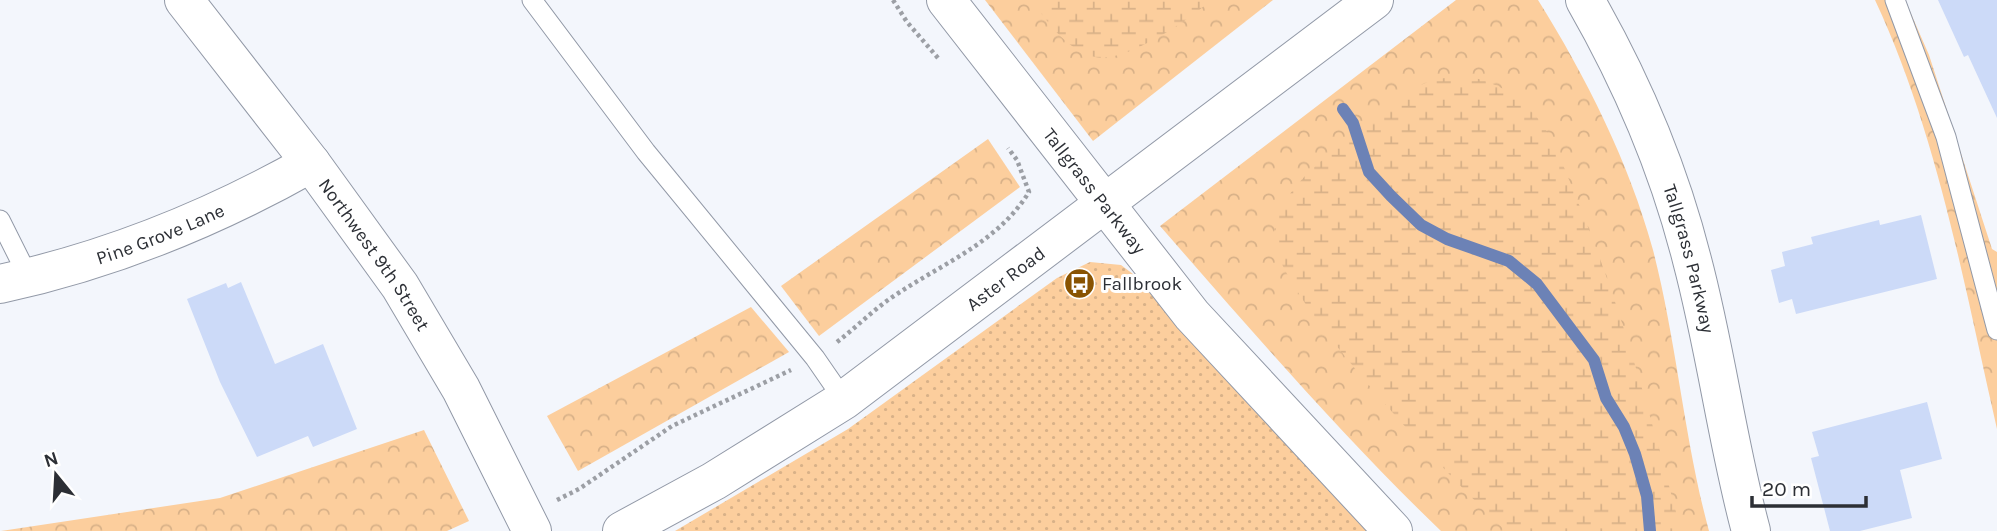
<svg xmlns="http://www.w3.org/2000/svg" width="1997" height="531" font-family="Karla,sans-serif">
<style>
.grass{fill:url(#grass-dots)}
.forest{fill:url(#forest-crowns)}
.wetland{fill:url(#wetland-marsh)}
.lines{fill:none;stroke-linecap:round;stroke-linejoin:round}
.stream{stroke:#6c82b6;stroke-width:12}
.building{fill:#ccdaf8}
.lane-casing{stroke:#9299a7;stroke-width:21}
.street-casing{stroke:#9299a7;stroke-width:40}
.secondary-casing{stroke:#9299a7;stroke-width:40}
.path{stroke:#9c9fa5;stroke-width:4.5;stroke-dasharray:3.5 3.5;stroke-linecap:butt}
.lane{stroke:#fff;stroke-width:19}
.street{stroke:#fff;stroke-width:38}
.secondary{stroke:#fff;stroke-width:38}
.labels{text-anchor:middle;stroke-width:6;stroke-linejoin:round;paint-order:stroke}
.street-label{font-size:19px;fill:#2c2f35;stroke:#fff}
.poi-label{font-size:19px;fill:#2c2f35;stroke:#fff;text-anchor:start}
</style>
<defs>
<pattern id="grass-dots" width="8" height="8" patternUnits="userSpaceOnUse" patternTransform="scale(1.75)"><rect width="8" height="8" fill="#fcce9d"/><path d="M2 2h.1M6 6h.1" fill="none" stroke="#d8b188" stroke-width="1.8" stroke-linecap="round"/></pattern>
<pattern id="forest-crowns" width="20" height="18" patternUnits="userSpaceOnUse" patternTransform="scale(1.75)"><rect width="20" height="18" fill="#fcce9d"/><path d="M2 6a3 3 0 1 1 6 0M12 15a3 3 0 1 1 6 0" fill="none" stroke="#d8b188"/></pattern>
<pattern id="wetland-marsh" width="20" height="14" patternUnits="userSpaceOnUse" patternTransform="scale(1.75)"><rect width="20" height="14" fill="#fcce9d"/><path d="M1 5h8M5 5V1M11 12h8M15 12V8" fill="none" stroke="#d8b188"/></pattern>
</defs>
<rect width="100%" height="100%" fill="#f3f6fc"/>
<!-- grass -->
<path class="grass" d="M1090,262L1121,265L1133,274L1248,404L1370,531H675L848,429L1057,278Z"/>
<!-- forest -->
<g class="forest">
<path d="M985,0H1273L1093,141Z"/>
<path d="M1456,0H1538C1586,77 1629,162 1653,250C1677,343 1684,439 1709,531H1441C1341,435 1251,330 1160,226Z"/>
<path d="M1875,0H1905L1929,55L1992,249L1997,252V429C1964,285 1938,135 1875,0Z"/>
<path d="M988,139L1020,187L819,336L781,286Z"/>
<path d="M751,307L789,352L578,471L547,416Z"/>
<path d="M424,430L469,521L447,531H1L220,498Z"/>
</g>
<!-- wetland -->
<g class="wetland">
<path d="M1031,0H1211C1191,19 1124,64 1095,57C1066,50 1048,22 1031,0Z"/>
<path d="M1465,76C1496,81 1520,96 1540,121C1558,146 1568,179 1580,207C1623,312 1652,421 1681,531H1506C1460,488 1269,290 1274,234C1277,196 1315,165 1342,144C1369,123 1397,95 1428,82C1438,77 1454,78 1465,76Z"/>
</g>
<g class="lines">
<!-- stream -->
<path class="stream" d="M1343,109L1353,123L1369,172L1391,196L1421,225L1447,239L1509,261L1537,284L1594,360L1606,398L1624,427L1635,454L1647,496L1650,531"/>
</g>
<!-- building -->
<g class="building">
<path d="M1938,0H1997V118L1968,55L1964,57Z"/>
<path d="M1921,215L1937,279L1796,314L1792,299L1779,303L1771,270L1785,266L1782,252L1813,244L1811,237L1879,220L1880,225Z"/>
<path d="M241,282L275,364L323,344L357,429L313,447L308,436L257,457L220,382L187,299L226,283L228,288Z"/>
<path d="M1927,402L1942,459L1900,470L1912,518L1860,531H1830L1811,458L1819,456L1812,432Z"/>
</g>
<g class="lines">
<defs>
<g id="lane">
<path d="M532,0L646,152L815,358L844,400"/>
<path d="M1895,0L1946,137L1997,330"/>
<path d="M0,220L29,278"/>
</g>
<g id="street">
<path id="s1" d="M184,0L311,163L400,286L461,389L532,531"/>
<path id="s2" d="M0,284C111,260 212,219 311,163"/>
</g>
<g id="secondary">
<path id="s3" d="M946,0L1192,315L1393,531"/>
<path id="s4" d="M1585,0C1632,82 1669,169 1692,260C1716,350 1727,442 1751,531"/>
<path id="s5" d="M622,531L714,481L844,400L1374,0"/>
</g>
</defs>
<!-- lane casing -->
<use href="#lane" class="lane-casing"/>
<!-- street casing -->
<use href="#street" class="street-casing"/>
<!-- secondary casing -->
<use href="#secondary" class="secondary-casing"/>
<!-- path -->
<g class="path">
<path d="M893,0L907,22L938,58"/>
<path d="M837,342C858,326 877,306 900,292C946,262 999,241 1029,192L1017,160L1008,148"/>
<path d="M557,500L579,489L672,426L791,370"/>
</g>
<!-- lane -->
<use href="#lane" class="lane"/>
<!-- street -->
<use href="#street" class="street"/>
<!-- secondary -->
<use href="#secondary" class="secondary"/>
</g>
<!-- icons -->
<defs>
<symbol id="bus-disc" viewBox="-11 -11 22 22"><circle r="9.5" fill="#895301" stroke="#fff"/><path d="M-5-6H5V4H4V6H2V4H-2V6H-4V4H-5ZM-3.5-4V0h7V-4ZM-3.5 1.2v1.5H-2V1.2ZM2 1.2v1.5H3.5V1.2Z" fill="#fff"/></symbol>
</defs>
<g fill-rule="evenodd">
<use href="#bus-disc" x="1062" y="266" width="35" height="35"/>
</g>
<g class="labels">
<!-- street labels -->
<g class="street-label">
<text dy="7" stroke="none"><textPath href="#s3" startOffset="242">Tallgrass Parkway</textPath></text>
<text dy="7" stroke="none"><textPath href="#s2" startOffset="168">Pine Grove Lane</textPath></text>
<text dy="7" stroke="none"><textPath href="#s1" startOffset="318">Northwest 9th Street</textPath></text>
<text dy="7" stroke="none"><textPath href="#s4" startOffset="280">Tallgrass Parkway</textPath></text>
<text dy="7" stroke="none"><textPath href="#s5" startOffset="460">Aster Road</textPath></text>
</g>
<!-- poi labels -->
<g class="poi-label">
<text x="1102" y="290">Fallbrook</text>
</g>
</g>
<!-- north arrow -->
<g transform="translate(56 475) rotate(342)" stroke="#ffffff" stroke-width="5" paint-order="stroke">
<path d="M0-5L12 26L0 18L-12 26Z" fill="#2c2f35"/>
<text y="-10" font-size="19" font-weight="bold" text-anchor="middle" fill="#2c2f35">N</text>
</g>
<!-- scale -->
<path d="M1752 496v10h114v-10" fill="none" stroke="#2c2f35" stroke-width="3.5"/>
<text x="1762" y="496" font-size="21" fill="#2c2f35" stroke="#ffffff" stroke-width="5" paint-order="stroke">20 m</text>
</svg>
